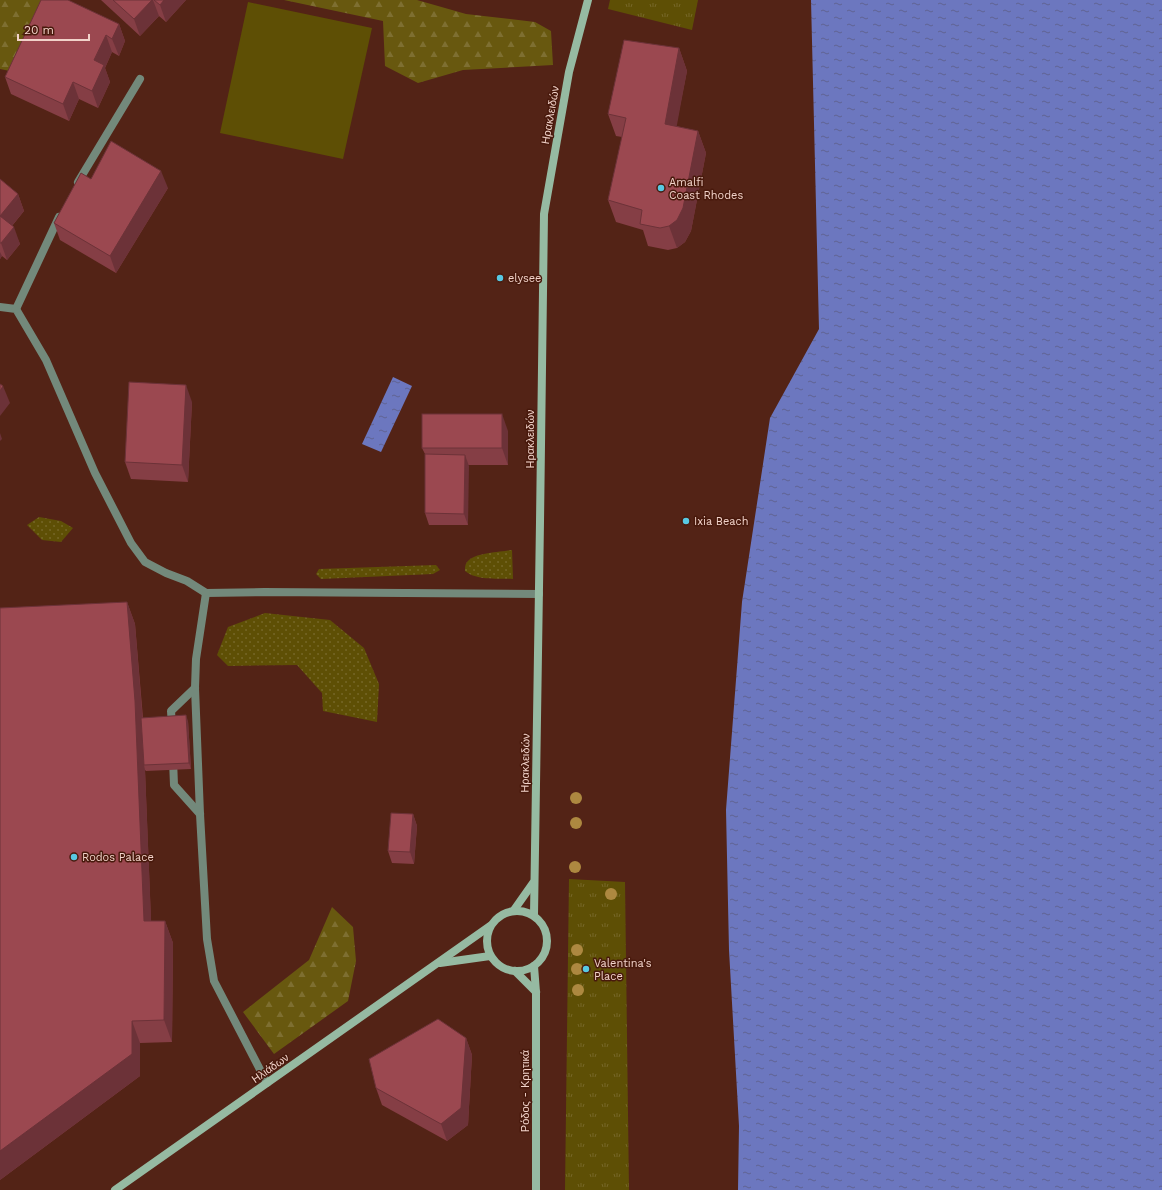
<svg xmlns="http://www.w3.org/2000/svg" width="1162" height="1190" font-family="'Work Sans',sans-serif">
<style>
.grass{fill:url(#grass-dots)}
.forest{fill:url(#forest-firs)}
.park{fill:url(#park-tufts)}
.pitch{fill:#5e4f05}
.water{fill:url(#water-ripples)}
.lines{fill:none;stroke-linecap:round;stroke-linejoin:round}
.lane{stroke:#73897b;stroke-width:8}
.secondary{stroke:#96baa2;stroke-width:8}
.tree{fill:#ad8840}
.wall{fill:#853e45}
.shaded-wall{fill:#6c3238}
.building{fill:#9b4850;stroke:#6c3238}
.poi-dot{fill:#58c9e3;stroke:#48190c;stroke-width:1.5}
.labels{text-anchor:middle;stroke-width:3;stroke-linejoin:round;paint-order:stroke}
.street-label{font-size:11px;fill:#f2d3ca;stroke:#48190c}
.poi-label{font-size:11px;fill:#f2d3ca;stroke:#48190c;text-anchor:start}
</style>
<defs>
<pattern id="grass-dots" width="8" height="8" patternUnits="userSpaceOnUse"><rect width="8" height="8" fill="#5e4f05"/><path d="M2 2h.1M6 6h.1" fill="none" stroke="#766728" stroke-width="1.8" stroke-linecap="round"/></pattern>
<pattern id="forest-firs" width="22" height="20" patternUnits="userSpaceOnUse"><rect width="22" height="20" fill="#68580f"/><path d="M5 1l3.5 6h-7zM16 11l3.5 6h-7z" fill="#7e6f31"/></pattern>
<pattern id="park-tufts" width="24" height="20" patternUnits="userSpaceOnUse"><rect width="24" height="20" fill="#5e4f05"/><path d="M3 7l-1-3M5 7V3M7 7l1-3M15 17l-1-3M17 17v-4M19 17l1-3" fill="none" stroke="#766728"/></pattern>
<pattern id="water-ripples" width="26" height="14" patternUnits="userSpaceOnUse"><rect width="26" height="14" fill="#6c77bf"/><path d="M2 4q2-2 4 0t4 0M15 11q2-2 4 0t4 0" fill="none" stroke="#606392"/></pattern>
</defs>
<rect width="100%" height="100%" fill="#532316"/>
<!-- grass -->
<g class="grass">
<path d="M39,517L61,521L73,528L61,542L42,540L27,525Z"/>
<path d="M512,550L513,579C498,578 477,581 465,571C465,567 465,563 469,560C477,553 501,552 512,550Z"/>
<path d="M436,565L440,570L433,574L321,579L316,574L319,569Z"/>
<path d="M265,613L330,620L364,648L379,684L377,722L323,711L322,693L297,665L228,666L217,655L228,627Z"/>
</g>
<!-- forest -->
<g class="forest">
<path d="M0,0H44L10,71L0,69Z"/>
<path d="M284,0H417L466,14L535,22L551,31L553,65L463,70L418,83L385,66L383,21Z"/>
<path d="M332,907L353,927L356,961L348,1001L274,1054L243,1012L309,960Z"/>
</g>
<!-- park -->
<g class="park">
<path d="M610,0H698L692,30L608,9Z"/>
<path d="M569,879L625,882L629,1190H565Z"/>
</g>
<!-- pitch -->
<path class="pitch" d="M248,2L372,28L343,159L220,133Z"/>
<!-- water -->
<g class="water">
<path d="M811,0H1162V1190H738L739,1126L729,950L726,810L742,602L770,418L819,329Z"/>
<path d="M393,377L412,386L381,452L362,444Z"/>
</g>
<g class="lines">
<!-- lane -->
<g class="lane">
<path d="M78,182L140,79"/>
<path d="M0,307L16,309L46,360L95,473L131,543L145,562L166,573L187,581L206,593L264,592L539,594"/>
<path d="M16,309L59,217"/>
<path d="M206,593L196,659L195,688L200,814L207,939L214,981L267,1083"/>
<path d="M172,726L171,711L195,688"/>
<path d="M173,760L174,785L200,814"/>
</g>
<!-- secondary -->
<g class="secondary">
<path d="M514,910L533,883"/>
<circle cx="517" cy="941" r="30"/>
<path d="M534,915L540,522L544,214L569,72L588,0"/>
<path d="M440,963L490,956"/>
<path d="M534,966L536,992V1190"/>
<path d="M515,971L536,992"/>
<path d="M115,1190L490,926"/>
</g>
</g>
<!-- trees -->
<g class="tree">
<circle cx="576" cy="798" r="6"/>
<circle cx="576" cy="823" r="6"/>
<circle cx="575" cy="867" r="6"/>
<circle cx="611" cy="894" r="6"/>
<circle cx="577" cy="950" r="6"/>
<circle cx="577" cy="969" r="6"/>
<circle cx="578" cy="990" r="6"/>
</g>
<!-- wall -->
<g class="wall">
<path d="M101,0H186L166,22L159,16L140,36Z"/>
<path d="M119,24L125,41L119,56L112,52L105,68L110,82L98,108L79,99L69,121L11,94L5,77Z"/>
<path d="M679,48L687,71L676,126L698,131L706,153L691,231L685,242L677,248L668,250L648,246L643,230L616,222L608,200L622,137L616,136L608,114Z"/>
<path d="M0,179L18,194L24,211L12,226L20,244L7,260L2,256L0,259Z"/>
<path d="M91,179L168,188L116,273L60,240L54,223Z"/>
<path d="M192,402L188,482L131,479L125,462Z"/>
<path d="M508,431V465H468V525H429L425,513V454L422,448Z"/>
<path d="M127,602L135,624L143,718L188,721L191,769L146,771L145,770L151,921H165L173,943L172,1042L140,1043V1076L0,1180Z"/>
<path d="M413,814L417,826L414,864L392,863L388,851Z"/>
<path d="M466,1038L472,1055L468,1125L447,1141L382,1105L376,1088Z"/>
</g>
<!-- shaded-wall -->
<g class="shaded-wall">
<path d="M152,0H153L159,16L140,36L134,19Z"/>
<path d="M164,0H186L166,22L160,5Z"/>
<path d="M119,24L125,41L119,56L112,39Z"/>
<path d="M106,35L112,52L105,68L110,82L98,108L92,91L94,60Z"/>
<path d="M679,48L687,71L673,146L665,124Z"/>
<path d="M73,82L79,99L69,121L63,104Z"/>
<path d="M698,131L706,153L691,231L685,242L677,248L669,226Z"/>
<path d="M161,171L168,188L116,273L110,256Z"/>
<path d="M18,194L24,211L6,233L0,216Z"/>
<path d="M14,227L20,244L7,260L1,243Z"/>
<path d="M0,252L2,256L0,259Z"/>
<path d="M186,385L192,402L188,482L182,465Z"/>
<path d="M3,386L10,403L0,416V391Z"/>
<path d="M502,414L508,431V465L502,448Z"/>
<path d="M0,433L2,439L0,441Z"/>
<path d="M465,455L469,466L468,525L464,514Z"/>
<path d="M127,602L135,624L143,723L144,765L145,770L152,943L144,921Z"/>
<path d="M186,715L188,721L191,769L189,763Z"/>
<path d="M413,814L417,826L414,864L410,852Z"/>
<path d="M165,921L173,943L172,1042L164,1020Z"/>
<path d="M132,1021L140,1043V1076L0,1180V1151Z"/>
<path d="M466,1038L472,1055L468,1125L447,1141L441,1124Z"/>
</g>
<!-- building -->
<g class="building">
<path d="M41,0H68L119,24L112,39L106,35L94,60L104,65L92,91L73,82L63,104L5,77Z"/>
<path d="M113,0H152L134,19Z"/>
<path d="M154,0H164L160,5Z"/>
<path d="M624,40L679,48L665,124L698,131L683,208L677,220L669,226L660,228L640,224L642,210L608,200L626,118L608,114Z"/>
<path d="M111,141L161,171L110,256L54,223L81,173L91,179Z"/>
<path d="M0,179L18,194L0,216L14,227L1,243H0Z"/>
<path d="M129,382L186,385L182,465L125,462Z"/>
<path d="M0,384L3,386L0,391Z"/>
<rect x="422" y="414" width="80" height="34"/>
<path d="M425,454L465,455L464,514L425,513Z"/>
<path d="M127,602L135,701L144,921H165L164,1020L132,1021V1054L0,1151V608Z"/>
<path d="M186,715L189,763L144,765L141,718Z"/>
<path d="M391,813L413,814L410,852L388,851Z"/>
<path d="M438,1019L466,1038L461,1108L441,1124L376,1088L369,1059Z"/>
</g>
<!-- markers -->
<g class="poi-dot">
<circle cx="661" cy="188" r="4"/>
<circle cx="500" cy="278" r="4"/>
<circle cx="686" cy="521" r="4"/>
<circle cx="74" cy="857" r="4"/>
<circle cx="586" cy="969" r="4"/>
</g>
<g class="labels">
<!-- street labels -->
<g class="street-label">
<text transform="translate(550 115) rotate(-80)" y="4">Ηρακλειδών</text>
<text transform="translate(530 439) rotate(-90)" y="4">Ηρακλειδών</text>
<text transform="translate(525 763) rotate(-89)" y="4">Ηρακλειδών</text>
<text transform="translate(270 1068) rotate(-35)" y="4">Ηλιάδων</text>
<text transform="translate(525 1091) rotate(-90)" y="4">Ρόδος - Κρητικά</text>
</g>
<!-- poi labels -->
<g class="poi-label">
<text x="669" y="186">Amalfi<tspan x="669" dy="13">Coast Rhodes</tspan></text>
<text x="508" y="282">elysee</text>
<text x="694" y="525">Ixia Beach</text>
<text x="82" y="861">Rodos Palace</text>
<text x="594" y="967">Valentina's<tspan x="594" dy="13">Place</tspan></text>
</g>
</g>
<!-- scale -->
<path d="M18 34v6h71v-6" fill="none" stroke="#f2d3ca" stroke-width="2"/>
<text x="24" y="34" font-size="12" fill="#f2d3ca" stroke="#48190c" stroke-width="3" paint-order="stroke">20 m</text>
</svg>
